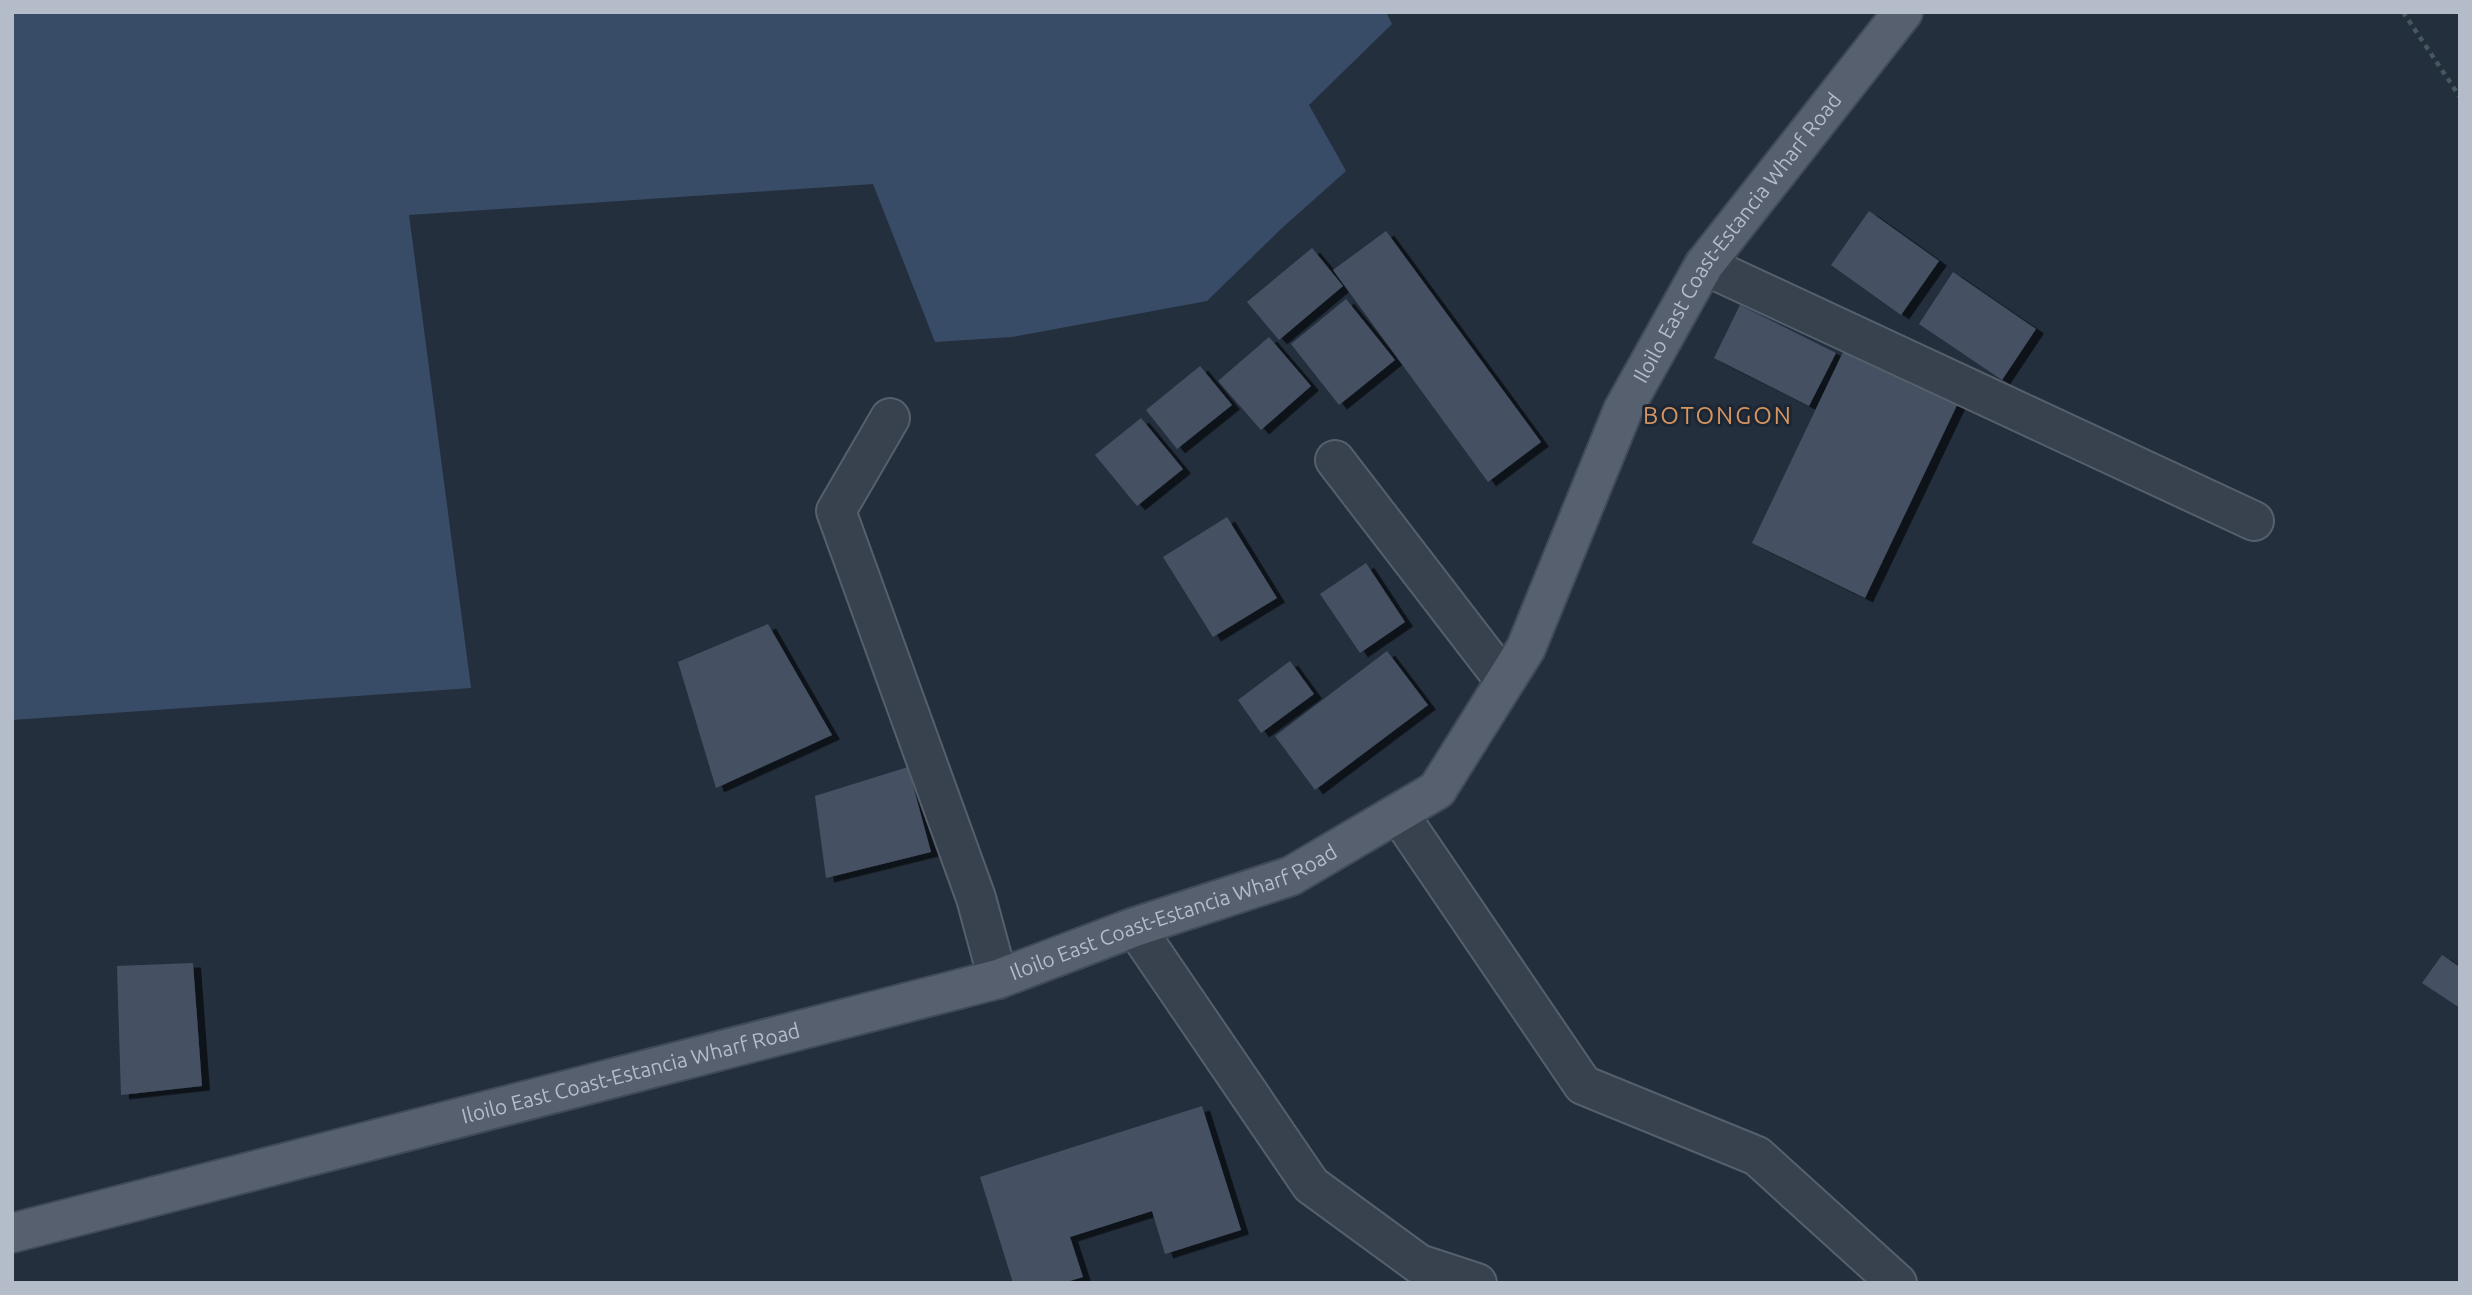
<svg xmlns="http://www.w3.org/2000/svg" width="2472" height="1295" font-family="Ubuntu,sans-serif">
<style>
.water{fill:#394c67}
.building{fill:#455162;filter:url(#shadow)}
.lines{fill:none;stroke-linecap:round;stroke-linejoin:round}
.minor-casing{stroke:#565f6c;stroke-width:42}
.major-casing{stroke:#414a57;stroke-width:42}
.path{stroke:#44595c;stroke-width:4.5;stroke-dasharray:5 5;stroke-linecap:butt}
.minor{stroke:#38414e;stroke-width:38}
.major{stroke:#56606e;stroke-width:38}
.labels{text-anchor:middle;stroke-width:6;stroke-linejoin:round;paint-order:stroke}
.street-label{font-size:21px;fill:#b4bcc9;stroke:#1d2633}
.quarter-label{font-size:24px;letter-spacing:2px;fill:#d59563;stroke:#1d2633}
</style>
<defs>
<filter id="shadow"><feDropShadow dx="8" dy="4.5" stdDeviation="0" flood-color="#0009"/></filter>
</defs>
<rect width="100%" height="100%" fill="#242f3e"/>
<!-- water -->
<path class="water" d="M12,12H1386L1392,24L1309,105L1346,171L1282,228L1207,301L1012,337L935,342L873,184L409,215L471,688L12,720Z"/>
<!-- building -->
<g class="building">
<path d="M1869,211L1939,261L1901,315L1831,265Z"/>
<path d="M1386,231L1541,442L1488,482L1333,270Z"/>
<path d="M1312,248L1343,286L1279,340L1247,302Z"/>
<path d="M1953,272L2036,329L2002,380L1919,324Z"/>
<path d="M1346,299L1395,360L1339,405L1291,344Z"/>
<path d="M1740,305L1836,353L1809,406L1714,358Z"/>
<path d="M1269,337L1311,386L1261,430L1218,381Z"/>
<path d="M1845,348L1958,403L1865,598L1752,543Z"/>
<path d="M1200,366L1232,405L1177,449L1146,410Z"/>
<path d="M1141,418L1183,469L1137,506L1095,455Z"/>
<path d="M1227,517L1277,598L1213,637L1163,557Z"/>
<path d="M1366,563L1405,622L1360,653L1320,594Z"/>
<path d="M768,624L832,735L716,788L678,662Z"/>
<path d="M1387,651L1428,705L1315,790L1275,736Z"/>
<path d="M1290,661L1314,694L1261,733L1238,700Z"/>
<path d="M908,767L931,852L826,878L815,796Z"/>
<path d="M2442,955L2460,967V1008L2422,983Z"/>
<path d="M193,963L202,1086L121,1095L117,966Z"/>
<path d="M1202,1106L1241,1230L1165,1254L1152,1211L1070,1237L1083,1277L1063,1283H1013L980,1177Z"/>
</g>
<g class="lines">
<defs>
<g id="minor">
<path d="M1704,265L2254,521"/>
<path d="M890,418L836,511L976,898L998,979"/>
<path d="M1335,460L1505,681"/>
<path d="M1398,813L1583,1085L1757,1156L1897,1283"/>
<path d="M1135,927L1311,1185L1419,1264L1477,1283"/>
</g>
<g id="major">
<path id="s1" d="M12,1233L998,979L1135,927L1291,876L1437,790L1526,648L1623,410L1704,265L1903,12"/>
</g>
</defs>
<!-- minor casing -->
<use href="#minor" class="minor-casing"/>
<!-- major casing -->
<use href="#major" class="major-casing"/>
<!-- path -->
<path class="path" d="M2403,12L2460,97"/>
<!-- minor -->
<use href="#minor" class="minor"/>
<!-- major -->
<use href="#major" class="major"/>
</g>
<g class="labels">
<!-- street labels -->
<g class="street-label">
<text dy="7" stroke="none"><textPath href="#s1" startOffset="2130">Iloilo East Coast-Estancia Wharf Road</textPath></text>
<text dy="7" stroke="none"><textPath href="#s1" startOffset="1206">Iloilo East Coast-Estancia Wharf Road</textPath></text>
<text dy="7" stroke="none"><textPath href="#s1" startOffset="639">Iloilo East Coast-Estancia Wharf Road</textPath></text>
</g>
<!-- quarter labels -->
<g class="quarter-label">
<text x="1718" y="424">BOTONGON</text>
</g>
</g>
<!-- border -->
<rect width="2472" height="1295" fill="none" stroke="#b4bcc9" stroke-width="28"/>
</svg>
